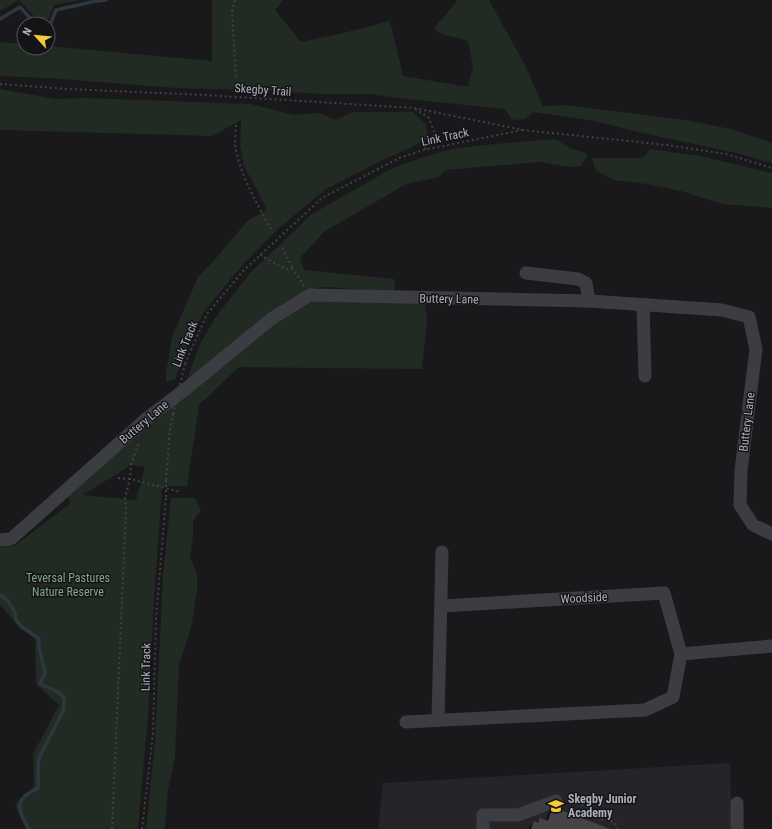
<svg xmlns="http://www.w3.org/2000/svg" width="772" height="829" font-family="'Roboto Condensed',sans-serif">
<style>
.built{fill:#252529}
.green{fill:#212a23;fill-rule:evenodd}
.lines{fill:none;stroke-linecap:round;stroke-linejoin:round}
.stream{stroke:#2e3740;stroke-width:3.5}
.building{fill:#444449;filter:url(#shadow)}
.path{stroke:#404148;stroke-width:2;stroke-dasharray:2 3;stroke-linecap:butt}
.minor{stroke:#3c3c43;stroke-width:13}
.path-bridge{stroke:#404148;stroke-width:2;stroke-dasharray:2 3;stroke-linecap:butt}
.labels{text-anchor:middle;stroke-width:3;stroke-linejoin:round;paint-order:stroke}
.street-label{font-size:12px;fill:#abafbb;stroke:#141417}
.park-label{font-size:12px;fill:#82a788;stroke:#141417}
.poi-label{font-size:12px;font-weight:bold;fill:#abafbb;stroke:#141417;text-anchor:start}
</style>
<defs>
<filter id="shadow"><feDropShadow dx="-3.5" dy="3.5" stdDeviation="0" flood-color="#0009"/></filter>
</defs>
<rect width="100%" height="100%" fill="#19191c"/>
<!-- built -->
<path class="built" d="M730,763L732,829H378L383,783Z"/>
<!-- green -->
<g class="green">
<path d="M0,0H81L54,5L48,20L34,16L19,0L0,11Z"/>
<path d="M212,0H283L275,10L301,42L339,34L390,21L403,76L468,87L473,67L468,41L445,35L433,29L455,4L457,0H489L525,65L543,106L565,105L685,120L731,129L772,143V163L736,153L638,132L595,121L533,112L525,119L512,120L505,109L407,99L369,94H319L260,90L176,88L47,78L0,76V42L24,44V48H48V46L212,61Z"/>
<path d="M0,89L55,99L85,98L251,104L294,115L319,113L336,120L352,112H413L426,124L428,136L423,141L410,148L385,159L326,189L279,228L264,243L239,269L203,313L183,356L175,379L166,382V374L172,337L198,277L219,255L247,221L266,210L264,203L244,166L240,145L241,120L212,136L0,130Z"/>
<path d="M555,139L570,148L588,154L581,166L569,167L539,162L445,170L439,177L406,184L324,232L300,258L304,270L394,279L395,293L329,287L317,288L303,293L186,382L200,344L215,318L251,272L312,214L389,170L418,159L451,149L495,144Z"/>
<path d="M650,149L700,156L772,173V208L723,204L681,191L647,184L614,180L596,171L592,158H643Z"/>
<path d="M312,298L425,303L427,320L422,369L239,367L199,405L187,486H162L154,600L148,716L138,829H26L15,805L34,786L33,754L59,705L36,684L35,638L19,627L0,605V547L14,546L71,503L68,496L154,417L274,321ZM131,465L145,467L136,500L83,495Z"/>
<path d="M171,498H195L201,510L193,521V535L190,557L197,574V591L191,628L179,665L175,758L168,790L165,829H146L155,741L163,575Z"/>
</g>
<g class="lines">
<!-- stream -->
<g class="stream">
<path d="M0,19L20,7L32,20L46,24"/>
<path d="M48,25H50L56,10L96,1L106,0"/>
<path d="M0,595L8,601L15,613L16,620L22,627L39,639V647L45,673L40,684L56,691L64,697V709L40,756C36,766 39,777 38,788C33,791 28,793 24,797C14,806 24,820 29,829"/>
</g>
</g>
<!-- building -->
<path class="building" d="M553,807L610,829H531L534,821L538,823L540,818L548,821Z"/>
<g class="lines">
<!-- path -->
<g class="path">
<path d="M235,0L232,10L236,78"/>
<path d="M0,84L67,89L205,95L414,108L523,130L666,145L726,154L772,168"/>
<path d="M415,109L429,118L435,134L425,149"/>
<path d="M236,125C236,131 235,138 235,144C238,171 258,206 271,229"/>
<path d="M282,248L293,269"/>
<path d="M260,255L285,269H293L304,286"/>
<path d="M185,364L207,314L244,270L322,198L399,158L424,150L522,130"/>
<path d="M118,478L130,479L181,492"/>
<path d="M166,480L170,428L173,414"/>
<path d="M567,800C579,804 593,807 600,819L609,820L615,823L617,829"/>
<path d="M112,829L126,509L125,498L130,479L131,465L139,442"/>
<path d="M142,829L153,734L156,618L166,497"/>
</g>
<!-- minor -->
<g class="minor">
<path d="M526,273L578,279L586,283L589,301"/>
<path d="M643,305L645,376"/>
<path d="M0,540L11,539L146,419L187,388L271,319L310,295L589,301L722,310L749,317L756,349L741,470L740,505L753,525L772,534"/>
<path d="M681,654L772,646"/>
<path d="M438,720L442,552"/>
<path d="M406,722L645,710L673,697L681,654L664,593L442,606"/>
<path d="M483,829V815H518L556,801"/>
<path d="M737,829V803"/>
</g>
<!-- path-bridge -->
<g class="path-bridge">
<path d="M173,414L185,364"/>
<path d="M166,497V480"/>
</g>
</g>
<!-- icons -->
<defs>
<symbol id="school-bare" viewBox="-9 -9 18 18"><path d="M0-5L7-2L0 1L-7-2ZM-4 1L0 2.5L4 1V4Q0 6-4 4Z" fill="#f7ca36" stroke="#141417" stroke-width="2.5" paint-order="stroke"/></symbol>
</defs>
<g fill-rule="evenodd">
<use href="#school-bare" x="545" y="795" width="22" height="22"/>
</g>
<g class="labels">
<!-- street labels -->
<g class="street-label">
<text transform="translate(263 90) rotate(4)" y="4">Skegby Trail</text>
<text transform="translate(445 137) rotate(-12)" y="4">Link Track</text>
<text transform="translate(449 299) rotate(1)" y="4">Buttery Lane</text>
<text transform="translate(185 344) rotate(-68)" y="4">Link Track</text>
<text transform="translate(144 422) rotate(-40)" y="4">Buttery Lane</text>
<text transform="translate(747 422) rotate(-83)" y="4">Buttery Lane</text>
<text transform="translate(584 598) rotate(-3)" y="4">Woodside</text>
<text transform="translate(146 667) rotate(-89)" y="4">Link Track</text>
</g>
<!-- park labels -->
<g class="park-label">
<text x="68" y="582">Teversal Pastures<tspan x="68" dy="14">Nature Reserve</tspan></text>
</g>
<!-- poi labels -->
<g class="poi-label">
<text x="568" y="803">Skegby Junior<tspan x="568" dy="14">Academy</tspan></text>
</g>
</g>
<!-- north arrow -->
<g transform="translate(36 36) rotate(297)"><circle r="19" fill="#141417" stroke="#505259"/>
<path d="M0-3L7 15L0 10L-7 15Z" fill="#f7ca36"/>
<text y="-6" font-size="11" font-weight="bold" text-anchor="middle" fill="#abafbb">N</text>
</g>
</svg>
